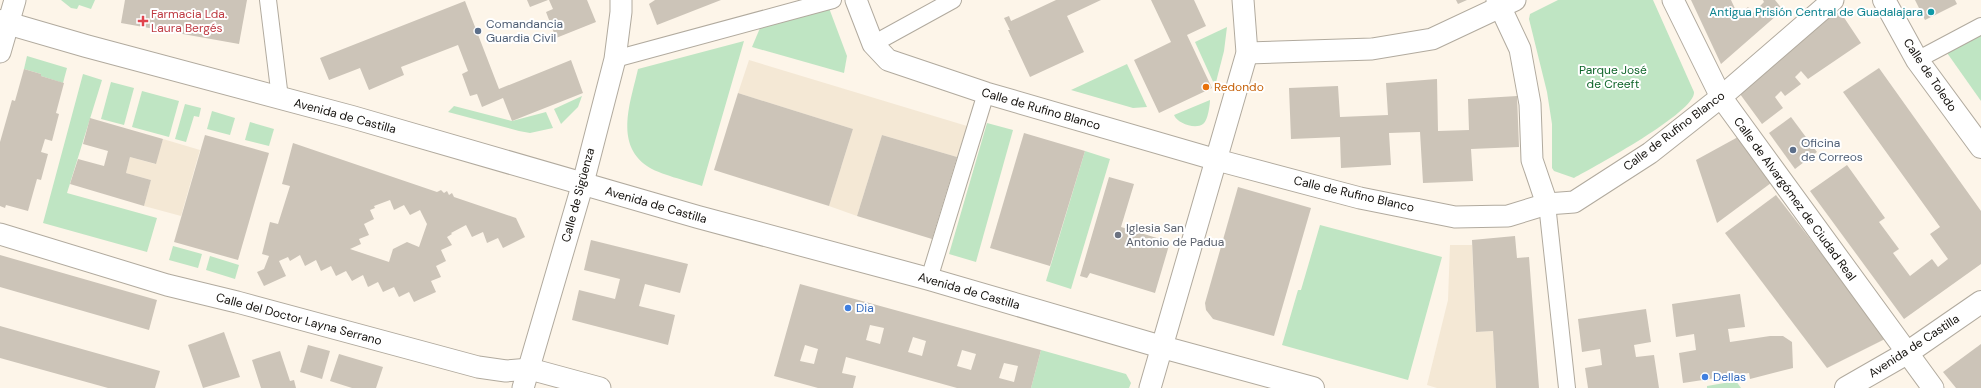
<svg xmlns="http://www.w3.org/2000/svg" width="1981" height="388" font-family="'DM Sans',sans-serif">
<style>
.built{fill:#f4e8d5}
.green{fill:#bfe5c3}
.building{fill:#ccc4b8;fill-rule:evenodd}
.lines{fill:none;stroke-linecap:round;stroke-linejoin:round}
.pedestrian-casing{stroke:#b1aa9e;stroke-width:18}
.minor-casing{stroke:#b1aa9e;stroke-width:23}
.tertiary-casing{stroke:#b1aa9e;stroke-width:24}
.pedestrian{stroke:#fff;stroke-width:16}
.minor{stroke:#fff;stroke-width:21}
.tertiary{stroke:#fff;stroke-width:22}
.culture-dot{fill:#0f9aa8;stroke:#fff;stroke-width:1.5}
.health-dot{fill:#e0444e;stroke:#fff;stroke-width:1.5}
.service-dot{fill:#5c6f8a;stroke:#fff;stroke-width:1.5}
.food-dot{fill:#e8710a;stroke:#fff;stroke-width:1.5}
.worship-dot{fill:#6b7280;stroke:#fff;stroke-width:1.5}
.shop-dot{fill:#3f7fe0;stroke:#fff;stroke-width:1.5}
.labels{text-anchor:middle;stroke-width:4;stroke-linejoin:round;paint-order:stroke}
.culture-label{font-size:12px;fill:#0d838f;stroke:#fff;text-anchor:end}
.health-label{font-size:12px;fill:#be3a42;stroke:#fff;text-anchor:start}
.service-label{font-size:12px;fill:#4e5e75;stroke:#fff;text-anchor:start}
.park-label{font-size:12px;fill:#0f652a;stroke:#fff}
.street-label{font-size:12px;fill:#120f0b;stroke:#fff}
.food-label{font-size:12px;fill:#c56008;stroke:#fff;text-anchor:start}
.worship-label{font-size:12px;fill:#5b616d;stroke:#fff;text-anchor:start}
.shop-label{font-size:12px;fill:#366cbe;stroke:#fff;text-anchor:start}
</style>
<rect width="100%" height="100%" fill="#fdf5e9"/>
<!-- built -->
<g class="built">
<path d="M749,60L967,126L957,157L882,135L857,216L829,206L853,129L738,93Z"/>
<path d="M163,139L200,150L181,216L144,206L151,180L126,173L130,157L155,164Z"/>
<path d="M1450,245H1472L1476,332L1493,331L1496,388H1437L1427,385L1448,300Z"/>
</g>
<!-- green -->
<g class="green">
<path d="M61,0H95L91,9L79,5L77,9L71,8Z"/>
<path d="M1558,0H1653L1694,92C1696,112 1594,167 1574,178L1554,171L1552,168V124L1547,92L1529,19L1530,14Z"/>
<path d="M829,8L847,56L844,73L752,47L760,28Z"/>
<path d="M1227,27L1224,51L1215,86L1195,42Z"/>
<path d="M1981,31V101L1945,50Z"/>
<path d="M744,41L702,186C688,181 658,174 647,166C614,143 631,101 638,69Z"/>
<path d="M27,56L67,68L63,83L41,76V74L24,69Z"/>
<path d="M1127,64L1147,107L1133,108L1071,90Z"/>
<path d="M83,74L102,80L67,193L157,218L147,252L43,223Z"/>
<path d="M111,82L134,88L124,125L101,119Z"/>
<path d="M142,91L179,101L169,137L132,127Z"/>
<path d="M582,96L578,107L561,124L554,109Z"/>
<path d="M1210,100C1210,104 1208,121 1203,124C1195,130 1177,123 1174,115Z"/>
<path d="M185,104L201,108L199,117L194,116L186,142L175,139Z"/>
<path d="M454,106L512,121L546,112L553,128L530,133L519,131L448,112Z"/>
<path d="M212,111L235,118L230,135L207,129Z"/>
<path d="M250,122L274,129L269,146L245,140Z"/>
<path d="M987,123L1013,130L976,262L949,254Z"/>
<path d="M1085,151L1110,159L1071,289L1046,281Z"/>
<path d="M1320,225L1442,257L1408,380L1282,345L1298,290H1301Z"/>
<path d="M173,246L202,254L198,268L169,260Z"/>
<path d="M210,256L239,265L235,279L206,270Z"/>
<path d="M1041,350L1126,374L1131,383L1129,388H1031Z"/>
<path d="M1736,381L1741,388H1707V386Z"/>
</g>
<!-- building -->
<g class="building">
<path d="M125,0H247L239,44L121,23Z"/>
<path d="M527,0H548L530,7Z"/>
<path d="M549,0H587L596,22L556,38L546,12L553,9Z"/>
<path d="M655,0H721L657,25L649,4Z"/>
<path d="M1056,0H1101L1067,16L1084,52L1030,77L1008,30H1010L1004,18L1009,16L1011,21Z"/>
<path d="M1151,0H1194L1206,26L1187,35L1212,88L1159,113L1134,60L1171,42Z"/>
<path d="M1456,0H1467L1458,4Z"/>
<path d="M1691,0H1731L1738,15L1748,7L1753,13L1764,2L1763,0H1775L1783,10L1721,64Z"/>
<path d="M1915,0H1955L1957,4L1925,20Z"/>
<path d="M465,1L499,89L571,60L583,93L512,121L503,98L482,107L477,94L470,96L462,74L468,71L458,45L401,67L404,75L369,90L360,68L329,80L320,58Z"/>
<path d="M1832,13H1841L1861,43L1808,79L1801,71L1795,77L1801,84L1785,96L1781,91L1775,97L1783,108L1762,124L1740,94Z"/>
<path d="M1879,68L1981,211V264L1904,319L1810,191L1847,165L1885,218L1879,222L1899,249L1893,253L1910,276L1932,259L1938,267L1948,259L1930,234L1940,227L1843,92Z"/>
<path d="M24,69L41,74V76L64,83L56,113L59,114L52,141L45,139L41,152L48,154L41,180L37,179L28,211L6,205L5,208L0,206V142L12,100L15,101Z"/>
<path d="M1437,79L1438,131L1469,130L1468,99L1517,96L1519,147L1471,149L1473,181L1423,183L1420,132L1389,133L1391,165L1341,168L1340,137L1291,139L1289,88L1338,86L1340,117L1388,115L1386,83Z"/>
<path d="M738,93L853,129L829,206L714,170Z"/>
<path d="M1791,117L1817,152L1795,169L1769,133Z"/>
<path d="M90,118L163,139L156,164L130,157L126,173L151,180L144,206L70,184L78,159L104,166L108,151L83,144Z"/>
<path d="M1024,133L1085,151L1050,266L990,248Z"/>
<path d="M205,135L269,153L238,260L174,242Z"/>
<path d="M882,135L957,157L932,239L857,216Z"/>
<path d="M1738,137L1771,183L1717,223L1696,160Z"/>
<path d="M293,143L437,192L441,190L444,193L447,191L449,195L452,193L454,197L516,218L525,237L503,248L498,238L487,243L483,232L472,237L466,225L451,233L452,234L447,237L452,245L441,250L446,261L436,266L441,277L431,281L436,292L414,302L409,292L399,297L394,287L383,292L378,282L368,287L363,275L352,281L346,271L336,276L331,266L321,271L316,260L305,266L300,255L290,261L288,257L279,261L286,276L264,286L257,272L264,269L269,256L262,254L270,222L278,224L290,186L282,184ZM390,200L394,210L404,205L410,215L420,210L427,224L419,247L407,242L393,249L389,262L350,249L361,244L359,239L369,235L364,224L374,219L370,210L375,208L374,206Z"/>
<path d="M1109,177L1134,184L1121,227L1170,242L1155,293L1090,273L1087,278L1080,276Z"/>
<path d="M1238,187L1311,208L1274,336L1213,319L1206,310L1205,303Z"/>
<path d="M1776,195L1887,338L1827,368L1725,233Z"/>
<path d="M1515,236L1517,258L1529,257L1539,388H1496L1493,331L1476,332L1472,240Z"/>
<path d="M591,240L688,264L680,293L645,284L639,306L675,315L668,345L572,320L579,290L615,299L620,279L584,270Z"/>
<path d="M0,255L157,300L149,330L0,287Z"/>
<path d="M800,284L1041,350L1031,388H957L846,357L842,373L856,376L853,388H818L774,376ZM870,325L884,328L880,344L866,340ZM913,337L926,341L922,356L908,352ZM805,345L818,349L814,364L800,361ZM962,350L976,354L971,370L957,366ZM1004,363L1018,366L1014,382L999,378Z"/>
<path d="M1740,294L1745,327L1728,329L1730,342L1770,336H1783L1792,342L1793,368L1750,379L1749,373L1683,383L1679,353L1696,350L1694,334L1676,337L1672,304Z"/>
<path d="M1646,309L1651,342L1634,345L1636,357L1654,355L1659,388H1588L1585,368L1602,365L1600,349L1582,352L1578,319Z"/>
<path d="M0,326L160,371L155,388H108L0,358Z"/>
<path d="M224,332L240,377L203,388L188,345Z"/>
<path d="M1981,344V388H1956L1943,372Z"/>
<path d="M308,345L330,351L322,379L300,372Z"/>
<path d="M280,351L290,381L294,380L296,388H261L252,360Z"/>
<path d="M339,354L383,367L376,388H352L330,381Z"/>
</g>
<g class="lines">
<defs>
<g id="pedestrian">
<path d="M268,0L280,98"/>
<path d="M873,44L953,0"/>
<path d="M615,59L833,0"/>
<path d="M1917,60L1981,26"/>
<path d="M1547,204L1567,388"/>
<path d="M929,279L986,93"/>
</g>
<g id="minor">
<path d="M856,0L873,44L888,60L986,93L1217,160L1360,198L1455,217L1508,216L1547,204L1574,202L1650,153L1721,97L1833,0"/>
<path d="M1497,0L1520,49L1530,104L1532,160L1547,204"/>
<path d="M1673,0L1721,97L1933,388"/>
<path d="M0,52L15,0"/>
<path d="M1247,53L1372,49L1432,39L1515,0"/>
<path d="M0,234L167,285L237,302L478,367L506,371L530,369L600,388"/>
<path d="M523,388L583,183L615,59L621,12V0"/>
<path d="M1150,388L1247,53L1243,0"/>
</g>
<g id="tertiary">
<path d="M1884,0L1917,60L1981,147"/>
<path d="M0,21L86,46L352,117L698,217L929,279L1162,347L1313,388"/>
<path d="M1846,388L1907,353L1981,302"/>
</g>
</defs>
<!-- pedestrian casing -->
<use href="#pedestrian" class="pedestrian-casing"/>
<!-- minor casing -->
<use href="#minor" class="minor-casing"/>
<!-- tertiary casing -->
<use href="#tertiary" class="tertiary-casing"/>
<!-- pedestrian -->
<use href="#pedestrian" class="pedestrian"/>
<!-- minor -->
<use href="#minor" class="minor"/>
<!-- tertiary -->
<use href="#tertiary" class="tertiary"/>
</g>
<!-- markers -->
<circle class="culture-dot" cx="1931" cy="12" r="4"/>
<path class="health-dot" d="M141 15h4v4h4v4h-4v4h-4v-4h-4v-4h4z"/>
<g class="service-dot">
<circle cx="478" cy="31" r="4"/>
<circle cx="1793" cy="150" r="4"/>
</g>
<circle class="food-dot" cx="1206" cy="87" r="4"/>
<circle class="worship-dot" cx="1118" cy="235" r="4"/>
<g class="shop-dot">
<circle cx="848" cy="308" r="4"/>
<circle cx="1705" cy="377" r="4"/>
</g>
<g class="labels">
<!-- culture labels -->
<g class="culture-label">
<text x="1923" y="16">Antigua Prisión Central de Guadalajara</text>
</g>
<!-- health labels -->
<g class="health-label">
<text x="151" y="18">Farmacia Lda.<tspan x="151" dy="14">Laura Bergés</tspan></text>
</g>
<!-- service labels -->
<g class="service-label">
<text x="486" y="28">Comandancia<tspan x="486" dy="14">Guardia Civil</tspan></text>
<text x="1801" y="147">Oficina<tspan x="1801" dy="14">de Correos</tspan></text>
</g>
<!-- park labels -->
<g class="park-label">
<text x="1613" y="74">Parque José<tspan x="1613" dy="14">de Creeft</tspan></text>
</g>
<!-- street labels -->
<g class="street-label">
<text transform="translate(1930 75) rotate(56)" y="4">Calle de Toledo</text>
<text transform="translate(1041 109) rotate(16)" y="4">Calle de Rufino Blanco</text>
<text transform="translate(345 116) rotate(15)" y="4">Avenida de Castilla</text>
<text transform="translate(1674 131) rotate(-37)" y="4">Calle de Rufino Blanco</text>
<text transform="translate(1354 194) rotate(13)" y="4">Calle de Rufino Blanco</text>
<text transform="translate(578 195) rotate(-75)" y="4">Calle de Sigüenza</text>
<text transform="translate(1795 199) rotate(54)" y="4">Calle de Alvargómez de Ciudad Real</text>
<text transform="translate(656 205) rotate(16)" y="4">Avenida de Castilla</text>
<text transform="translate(969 291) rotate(16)" y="4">Avenida de Castilla</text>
<text transform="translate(299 319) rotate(15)" y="4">Calle del Doctor Layna Serrano</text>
<text transform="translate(1914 346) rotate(-33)" y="4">Avenida de Castilla</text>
</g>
<!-- food labels -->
<g class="food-label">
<text x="1214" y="91">Redondo</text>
</g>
<!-- worship labels -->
<g class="worship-label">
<text x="1126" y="232">Iglesia San<tspan x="1126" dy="14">Antonio de Padua</tspan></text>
</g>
<!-- shop labels -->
<g class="shop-label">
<text x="856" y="312">Dia</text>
<text x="1713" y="381">Dellas</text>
</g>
</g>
</svg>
